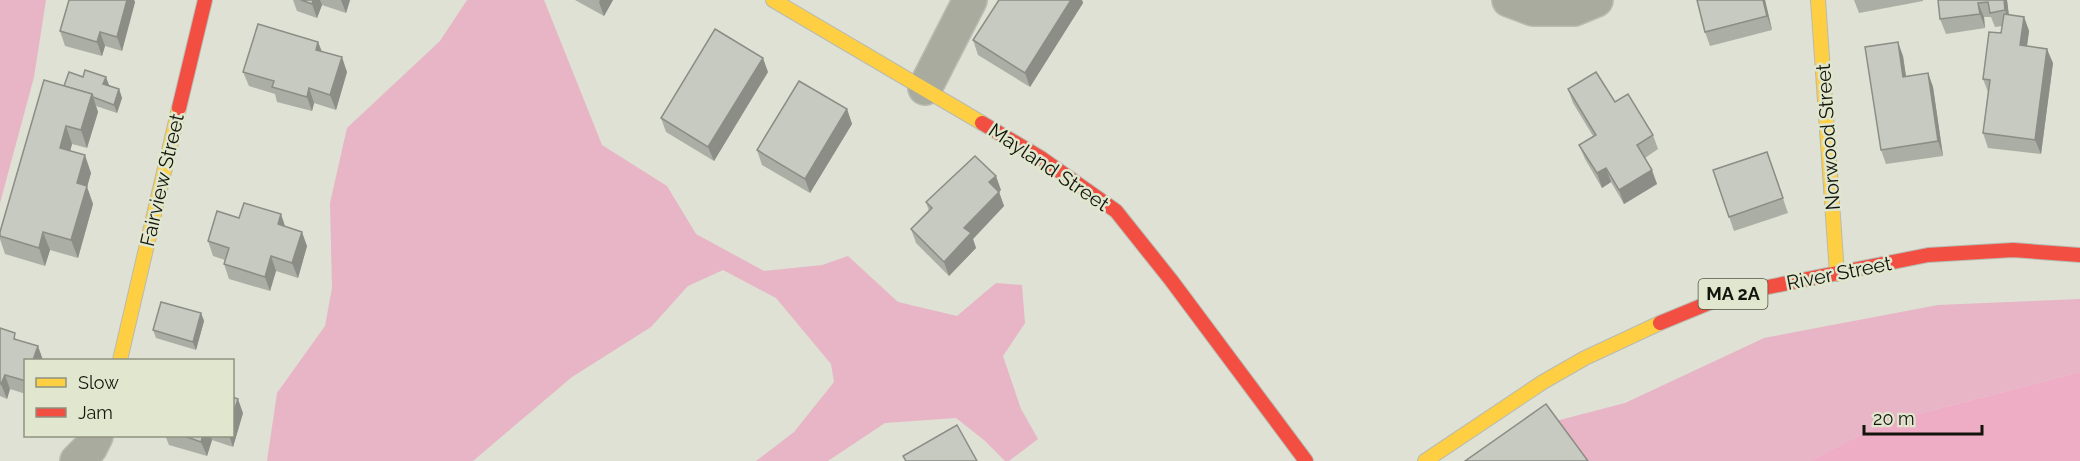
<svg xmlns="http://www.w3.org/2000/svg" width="2080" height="461" font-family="Raleway,sans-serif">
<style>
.forest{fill:#e7b5c5}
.water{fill:#eeacc5}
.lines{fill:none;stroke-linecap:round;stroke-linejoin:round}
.street-casing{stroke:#b9bbb1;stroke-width:36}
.slow-casing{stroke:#b9bbb1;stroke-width:16}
.jam-casing{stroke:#b9bbb1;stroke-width:16}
.street{stroke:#a8ab9e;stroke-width:33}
.slow{stroke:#ffcf43;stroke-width:14}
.jam{stroke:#f24e42;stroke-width:14}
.wall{fill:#abaea5}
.shaded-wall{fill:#8b8d86}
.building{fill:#c7cac0;stroke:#8b8d86;stroke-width:1.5}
.labels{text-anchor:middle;stroke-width:5;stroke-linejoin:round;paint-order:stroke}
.shield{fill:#e1e7ce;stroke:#515446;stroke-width:1.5}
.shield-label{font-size:18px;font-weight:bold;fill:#13150c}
.street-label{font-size:20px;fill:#13150c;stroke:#e1e7ce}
</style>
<rect width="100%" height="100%" fill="#dee1d4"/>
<!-- forest -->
<g class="forest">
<path d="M0,0H46L34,77L0,203Z"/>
<path d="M467,0H544L602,145L667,186L696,234L764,271L822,265L848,256L898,302L957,316L996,283L1022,285L1025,323L1003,356L1021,409L1038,439L1009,461H1005L984,440L956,418L885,423L828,461H756L794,432L834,382L831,364L776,298L723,270L688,286L651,327L572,377L473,461H267L277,393L325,326L332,288L330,203L347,128L440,41Z"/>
<path d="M2080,299V372L1884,423L1809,461H1581L1552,422L1625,403L1764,338L1938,305Z"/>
</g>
<!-- water -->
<path class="water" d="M2080,372V461H1809L1884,423Z"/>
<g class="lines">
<defs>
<g id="street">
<path d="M1509,0L1533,9H1574L1596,0"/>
<path d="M925,88L970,0"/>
<path d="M77,461L90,448L96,436"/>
</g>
<g id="slow">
<path d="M773,0L982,123"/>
<path d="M1818,0L1837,274"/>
<path d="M120,360L179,108"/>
<path d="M1425,461L1543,382L1585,358L1660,323"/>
</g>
<g id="jam">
<path d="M179,108L205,0"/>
<path d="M982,123L1041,158L1116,211L1171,280L1306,461"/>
<path d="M1660,323L1728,295L1928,255L2013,250L2080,255"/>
</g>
</defs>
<!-- street casing -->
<use href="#street" class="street-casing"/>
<!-- slow casing -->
<use href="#slow" class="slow-casing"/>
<!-- jam casing -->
<use href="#jam" class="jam-casing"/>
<!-- street -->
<use href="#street" class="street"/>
<!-- slow -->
<use href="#slow" class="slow"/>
<!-- jam -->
<use href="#jam" class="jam"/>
</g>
<!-- wall -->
<g class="wall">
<path d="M69,0H134L135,2L122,51L105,46L102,56L65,46L60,31Z"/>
<path d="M293,0H350L346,13L322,5L317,18L297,11Z"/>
<path d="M575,0H613L604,16Z"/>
<path d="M999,0H1082L1083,3L1030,87L978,55L973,40Z"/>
<path d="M1697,0H1765L1772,30L1710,46L1705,32Z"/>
<path d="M1854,0H1923V1L1859,13Z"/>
<path d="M1938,0H2007L2009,15L2024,17L2029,31L2027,46L2053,63L2041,154L1988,148L1983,133L1988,92L1983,79L2001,33L2002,26L1995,27L1991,17H1984L1985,28L1946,34L1940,19Z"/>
<path d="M318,42L322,51L347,72L336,110L314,103L312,111L277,102L275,94L249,86L243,72Z"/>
<path d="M1903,56L1906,76L1928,73L1933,87L1943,156L1886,164L1881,150Z"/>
<path d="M768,72L714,161L666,132L661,118Z"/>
<path d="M83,77L109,85L119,89L122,98L117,113L96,106L98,112L87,148L72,144L70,151L91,173L87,187L93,204L78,258L50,250L45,266L5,254L0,239V232L64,86Z"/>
<path d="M1568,89L1615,102L1653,135L1658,149L1645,158L1657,184L1624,204L1611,182L1602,188L1585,159L1579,145L1593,136L1573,103Z"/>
<path d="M847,109L852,124L810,193L762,165L757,150Z"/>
<path d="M1767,152L1788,213L1734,231L1713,170Z"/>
<path d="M1001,190L999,192L1004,206L973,239L976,248L949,276L916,243L911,229L929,211L926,202Z"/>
<path d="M239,218L286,226L307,246L298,278L276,271L270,291L229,279L224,264L225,260L213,256L208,241Z"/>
<path d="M201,313L204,321L196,350L156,338L153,330Z"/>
<path d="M0,328L18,340L26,360V394L10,389L7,399L0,396Z"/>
<path d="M243,413L233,447L212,440L207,456L169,445L165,435H232Z"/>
</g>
<!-- shaded-wall -->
<g class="shaded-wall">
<path d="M127,0H134L135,2L122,51L117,37Z"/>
<path d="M313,0H320L322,5L317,18L312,4Z"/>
<path d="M341,0H350L346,13Z"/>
<path d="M600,0H613L604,16L599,2Z"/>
<path d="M1071,0H1082L1083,3L1030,87L1025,73Z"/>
<path d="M1763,0H1765L1772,30L1767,16Z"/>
<path d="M2004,0H2007L2010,25L2005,10Z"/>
<path d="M1978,3L1984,17L1985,28L1980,14Z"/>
<path d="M2024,17L2029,31L2025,60L2020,45Z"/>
<path d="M100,32L105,46L102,56L97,42Z"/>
<path d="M318,42L323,56L316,50Z"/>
<path d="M1898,42L1903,56L1908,91L1903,77Z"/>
<path d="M2047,49L2053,63L2041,154L2035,140Z"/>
<path d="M342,57L347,72L336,110L330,95Z"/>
<path d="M763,58L768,72L714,161L708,147Z"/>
<path d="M1928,73L1933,87L1943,156L1938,141Z"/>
<path d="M106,77L109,85L106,92L103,84Z"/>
<path d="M309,88L314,103L312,111L307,97Z"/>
<path d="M119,89L122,98L117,113L114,105Z"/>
<path d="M92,94L98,112L87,148L81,130Z"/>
<path d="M847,109L852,124L810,193L805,179Z"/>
<path d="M66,126L72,144L66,166L60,148Z"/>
<path d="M85,155L91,173L87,187L93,204L78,258L71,240L77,183Z"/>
<path d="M1606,168L1611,182L1602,188L1597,173Z"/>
<path d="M1652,170L1657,184L1624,204L1619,190Z"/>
<path d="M996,176L1001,190L994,197L989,182Z"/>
<path d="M999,192L1004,206L973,239L976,248L949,276L944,262L964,228Z"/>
<path d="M281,214L286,229L278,224Z"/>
<path d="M43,232L50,250L45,266L39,248Z"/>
<path d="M302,232L307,246L298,278L292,263Z"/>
<path d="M271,256L276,271L270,291L265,277Z"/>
<path d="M201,313L204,321L196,350L193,342Z"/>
<path d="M38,346L43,360H33Z"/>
<path d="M5,375L10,389L7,399L1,384Z"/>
<path d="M238,399L243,413L233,447L229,435H232V417Z"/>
<path d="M203,435H210L212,440L207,456L201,442Z"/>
</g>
<!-- building -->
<g class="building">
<path d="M69,0H127L117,37L100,32L97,42L60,31Z"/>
<path d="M301,0H313L312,4Z"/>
<path d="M999,0H1071L1025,73L973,40Z"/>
<path d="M1697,0H1763L1767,16L1705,32Z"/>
<path d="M1938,0H2004L2005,10L1990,13L1988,2L1978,3L1980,14L1940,19Z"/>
<path d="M2004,14L2024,17L2020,45L2047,49L2035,140L1983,133L1990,80L1983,79L1989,32L2001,33Z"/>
<path d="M258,24L318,42L316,50L342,57L330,95L309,88L307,97L272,87L274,81L243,72Z"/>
<path d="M715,29L763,58L708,147L661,118Z"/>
<path d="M1898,42L1903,77L1928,73L1938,141L1881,150L1865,47Z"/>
<path d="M85,70L106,77L103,84L119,89L114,105L93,97L92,94L64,86L69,72L83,77Z"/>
<path d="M1596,72L1615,102L1628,94L1653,135L1637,145L1652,170L1619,190L1606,168L1597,173L1579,145L1596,135L1568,89Z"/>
<path d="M44,80L92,94L81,130L66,126L60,148L85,155L77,183L87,186L71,240L43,232L39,248L0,236V232Z"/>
<path d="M799,81L847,109L805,179L757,150Z"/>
<path d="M1767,152L1783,198L1729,217L1713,170Z"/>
<path d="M975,156L996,176L989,182L999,192L964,228L971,233L944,262L911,229L932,208L926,202Z"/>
<path d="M244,203L281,214L278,224L302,232L292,263L271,256L265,277L224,264L229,248L208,241L217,211L239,218Z"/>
<path d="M161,302L201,313L193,342L153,330Z"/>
<path d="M0,328L15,333L14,339L38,346L33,360H26V381L5,375L1,384H0Z"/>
<path d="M232,397L238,399L232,417Z"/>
<path d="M1546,404L1588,461H1465Z"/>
<path d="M957,425L977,461H906L903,456Z"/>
<path d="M181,435H203L201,442Z"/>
</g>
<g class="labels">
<!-- shield labels -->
<rect class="shield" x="1698.5" y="279" width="69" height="30" rx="4.5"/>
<g class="shield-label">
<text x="1733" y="300">MA 2A</text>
</g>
<!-- street labels -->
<g class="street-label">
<text transform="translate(1828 137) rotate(-94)" y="7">Norwood Street</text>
<text transform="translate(1049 167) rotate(34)" y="7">Mayland Street</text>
<text transform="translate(162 180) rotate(-77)" y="7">Fairview Street</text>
<text transform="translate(1839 273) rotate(-11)" y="7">River Street</text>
</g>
</g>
<!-- legend -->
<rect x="24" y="359" width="210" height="78" fill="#e1e7ce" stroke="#8f9380" stroke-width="1.5"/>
<rect x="36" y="378" width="30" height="9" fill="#ffcf43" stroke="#8f9380" stroke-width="1.5"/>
<text x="78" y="389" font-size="18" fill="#13150c">Slow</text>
<rect x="36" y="408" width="30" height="9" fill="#f24e42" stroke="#8f9380" stroke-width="1.5"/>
<text x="78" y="419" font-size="18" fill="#13150c">Jam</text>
<!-- scale -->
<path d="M1864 425v9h118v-9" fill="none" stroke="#13150c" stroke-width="3"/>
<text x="1873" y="425" font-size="18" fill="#13150c" stroke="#e1e7ce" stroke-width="4.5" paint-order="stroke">20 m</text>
</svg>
